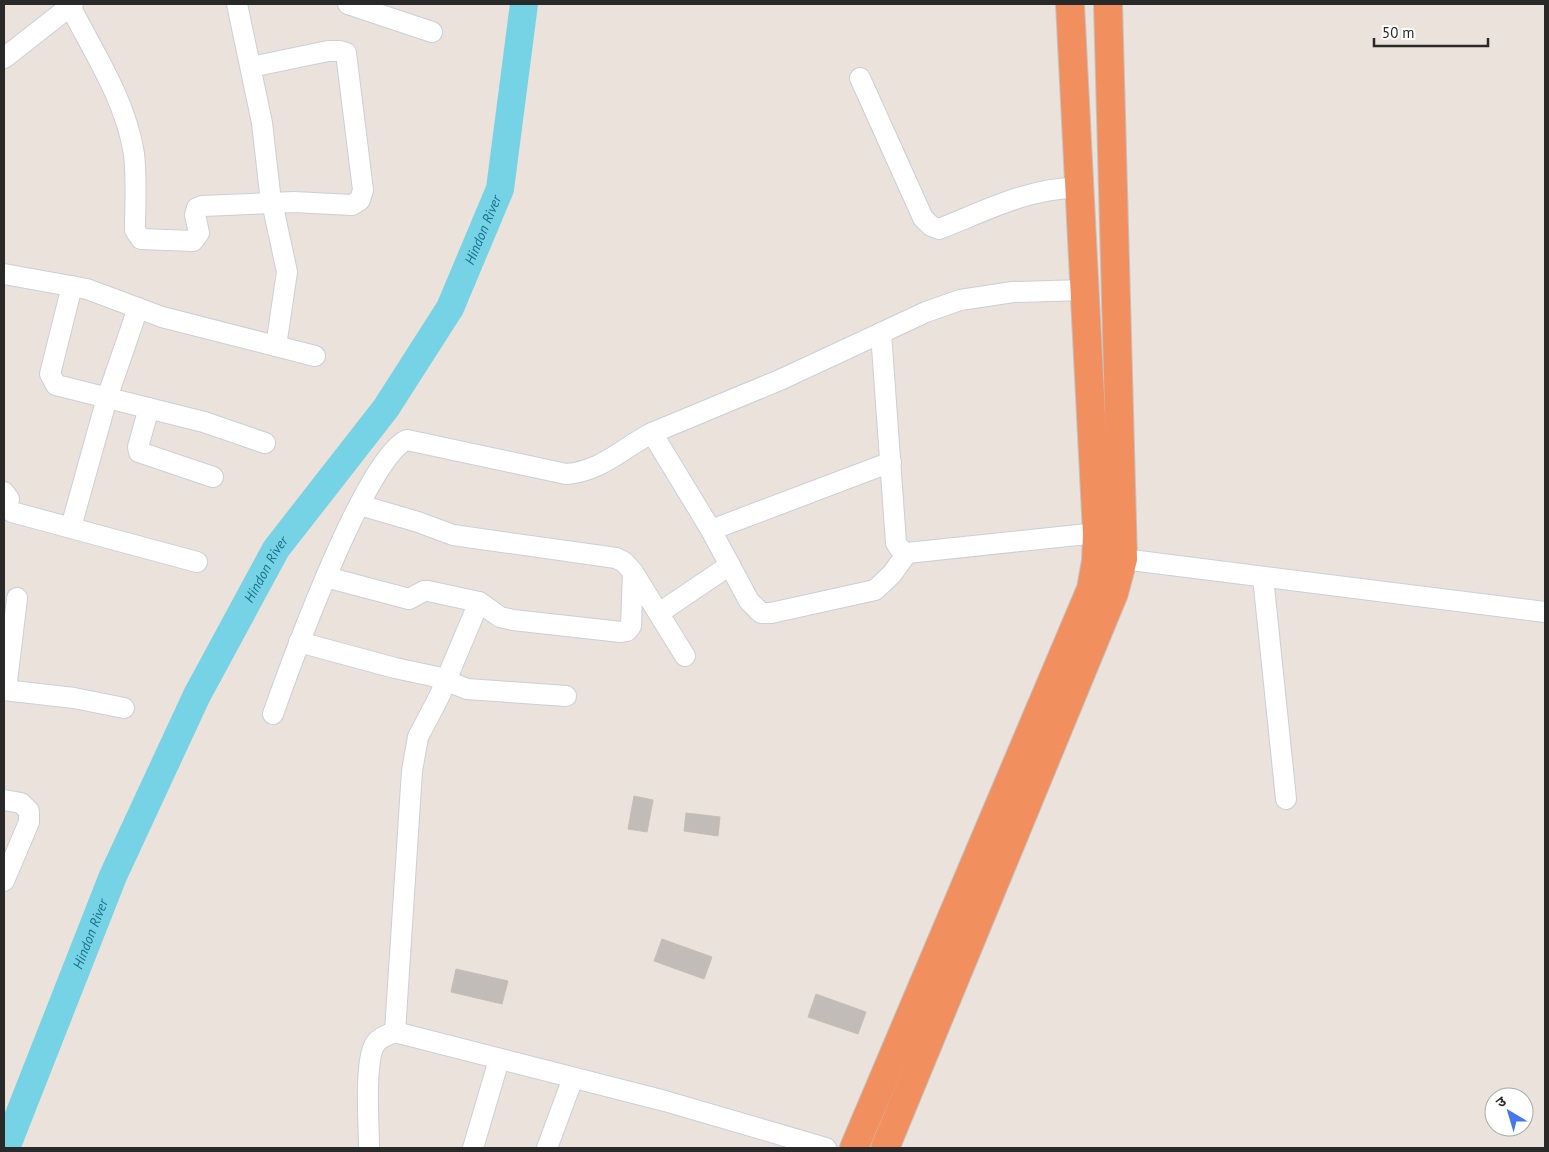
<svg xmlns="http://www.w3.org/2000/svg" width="1549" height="1152" font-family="'PT Sans','Noto Sans Devanagari',sans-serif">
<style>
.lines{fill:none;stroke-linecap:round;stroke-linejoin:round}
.river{stroke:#76d3e5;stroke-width:28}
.building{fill:#c2bcb8;stroke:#c5beb5}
.minor-casing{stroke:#cacfda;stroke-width:22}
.highway-casing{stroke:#c3c3c3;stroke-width:30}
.minor{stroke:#fff;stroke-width:20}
.highway{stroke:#f28f5f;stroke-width:28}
.labels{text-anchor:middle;stroke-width:5;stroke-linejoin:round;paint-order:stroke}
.water-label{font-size:14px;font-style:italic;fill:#17728e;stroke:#fff}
</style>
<rect width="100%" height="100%" fill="#eae2db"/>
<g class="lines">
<!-- river -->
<path class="river" id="s1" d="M6,1148L113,876L197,695L276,549L386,408L450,308L500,189L524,4"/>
</g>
<!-- building -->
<g class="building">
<path d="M634,796L653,800L647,832L628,829Z"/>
<path d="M686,813L720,817L718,836L684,831Z"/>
<path d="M662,939L712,957L704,979L654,961Z"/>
<path d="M456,969L508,981L502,1004L451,992Z"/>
<path d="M816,994L866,1012L858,1034L808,1017Z"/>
</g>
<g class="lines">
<defs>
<g id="minor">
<path d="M237,4L262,123L270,193L287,272L276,346"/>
<path d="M348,4L432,32"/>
<path d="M70,6C94,53 126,101 134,154C137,180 135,205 135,230L141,239L193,241L199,233L195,215L197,208L202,206L294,202L352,205L360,200L363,190L346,53L340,51H328L251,67"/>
<path d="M4,58L73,4"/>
<path d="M860,78L923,218L931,226L939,229C983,212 1030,187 1078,188"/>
<path d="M4,274L87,289L162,317L315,356"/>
<path d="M72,286L50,374L56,385L204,422L265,443"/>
<path d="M881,333L896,543L900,549L907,553L1097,533"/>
<path d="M149,408L138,447L139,452L213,477"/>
<path d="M652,433L711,530L749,601L761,613H771L875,590L892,574L907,553"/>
<path d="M4,492L9,499L7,508L12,512L197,562"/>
<path d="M360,505L418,522L453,535L616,558L624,562L633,572L685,656"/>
<path d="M71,527L107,398L138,308"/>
<path d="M711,530L891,462"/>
<path d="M1123,559L1545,612"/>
<path d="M326,577L409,599L424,591H428L479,602L500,617L513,620L621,632L627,631L631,626L633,572"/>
<path d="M1263,577L1286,799"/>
<path d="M659,613L730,565"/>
<path d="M299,642L395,668L437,677L467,689L566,696"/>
<path d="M4,690L74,698L124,708"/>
<path d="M6,690L17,598"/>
<path d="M273,714C290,666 366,456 407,440L566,474C602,471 621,449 652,433L782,379L926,312L960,300L1013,292L1084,290"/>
<path d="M4,800L21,803L29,811V822L4,881"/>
<path d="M395,1032L412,771L418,737L439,697L479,602"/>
<path d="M369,1148C369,1124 364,1063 375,1044C380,1037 387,1035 395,1032L665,1101L826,1148"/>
<path d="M473,1148L499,1060"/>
<path d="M547,1148L573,1078"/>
</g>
<g id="highway">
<path d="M854,1148L1091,589L1096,561L1097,533L1070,4"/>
<path d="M885,1148L1114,593L1123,559L1108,4"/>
</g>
</defs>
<!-- minor casing -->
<use href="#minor" class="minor-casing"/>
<!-- highway casing -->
<use href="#highway" class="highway-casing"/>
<!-- minor -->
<use href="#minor" class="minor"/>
<!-- highway -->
<use href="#highway" class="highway"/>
</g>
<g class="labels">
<!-- water labels -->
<g class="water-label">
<text dy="5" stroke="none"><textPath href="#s1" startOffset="1040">Hindon River</textPath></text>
<text dy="5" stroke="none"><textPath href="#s1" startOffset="635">Hindon River</textPath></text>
<text dy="5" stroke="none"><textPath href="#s1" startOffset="230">Hindon River</textPath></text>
</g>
</g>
<!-- border -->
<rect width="1549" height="1152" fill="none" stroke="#292929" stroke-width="10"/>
<!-- north arrow -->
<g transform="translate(1509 1112) rotate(322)"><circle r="24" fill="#ffffff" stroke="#a9a9a9"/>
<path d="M0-4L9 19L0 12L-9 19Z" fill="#4777ec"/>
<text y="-8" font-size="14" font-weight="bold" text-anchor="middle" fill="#292929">उ</text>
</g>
<!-- scale -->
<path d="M1374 38v8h114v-8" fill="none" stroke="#292929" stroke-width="2.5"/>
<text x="1382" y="38" font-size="15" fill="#292929" stroke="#ffffff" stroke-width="4" paint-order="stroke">50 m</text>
</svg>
